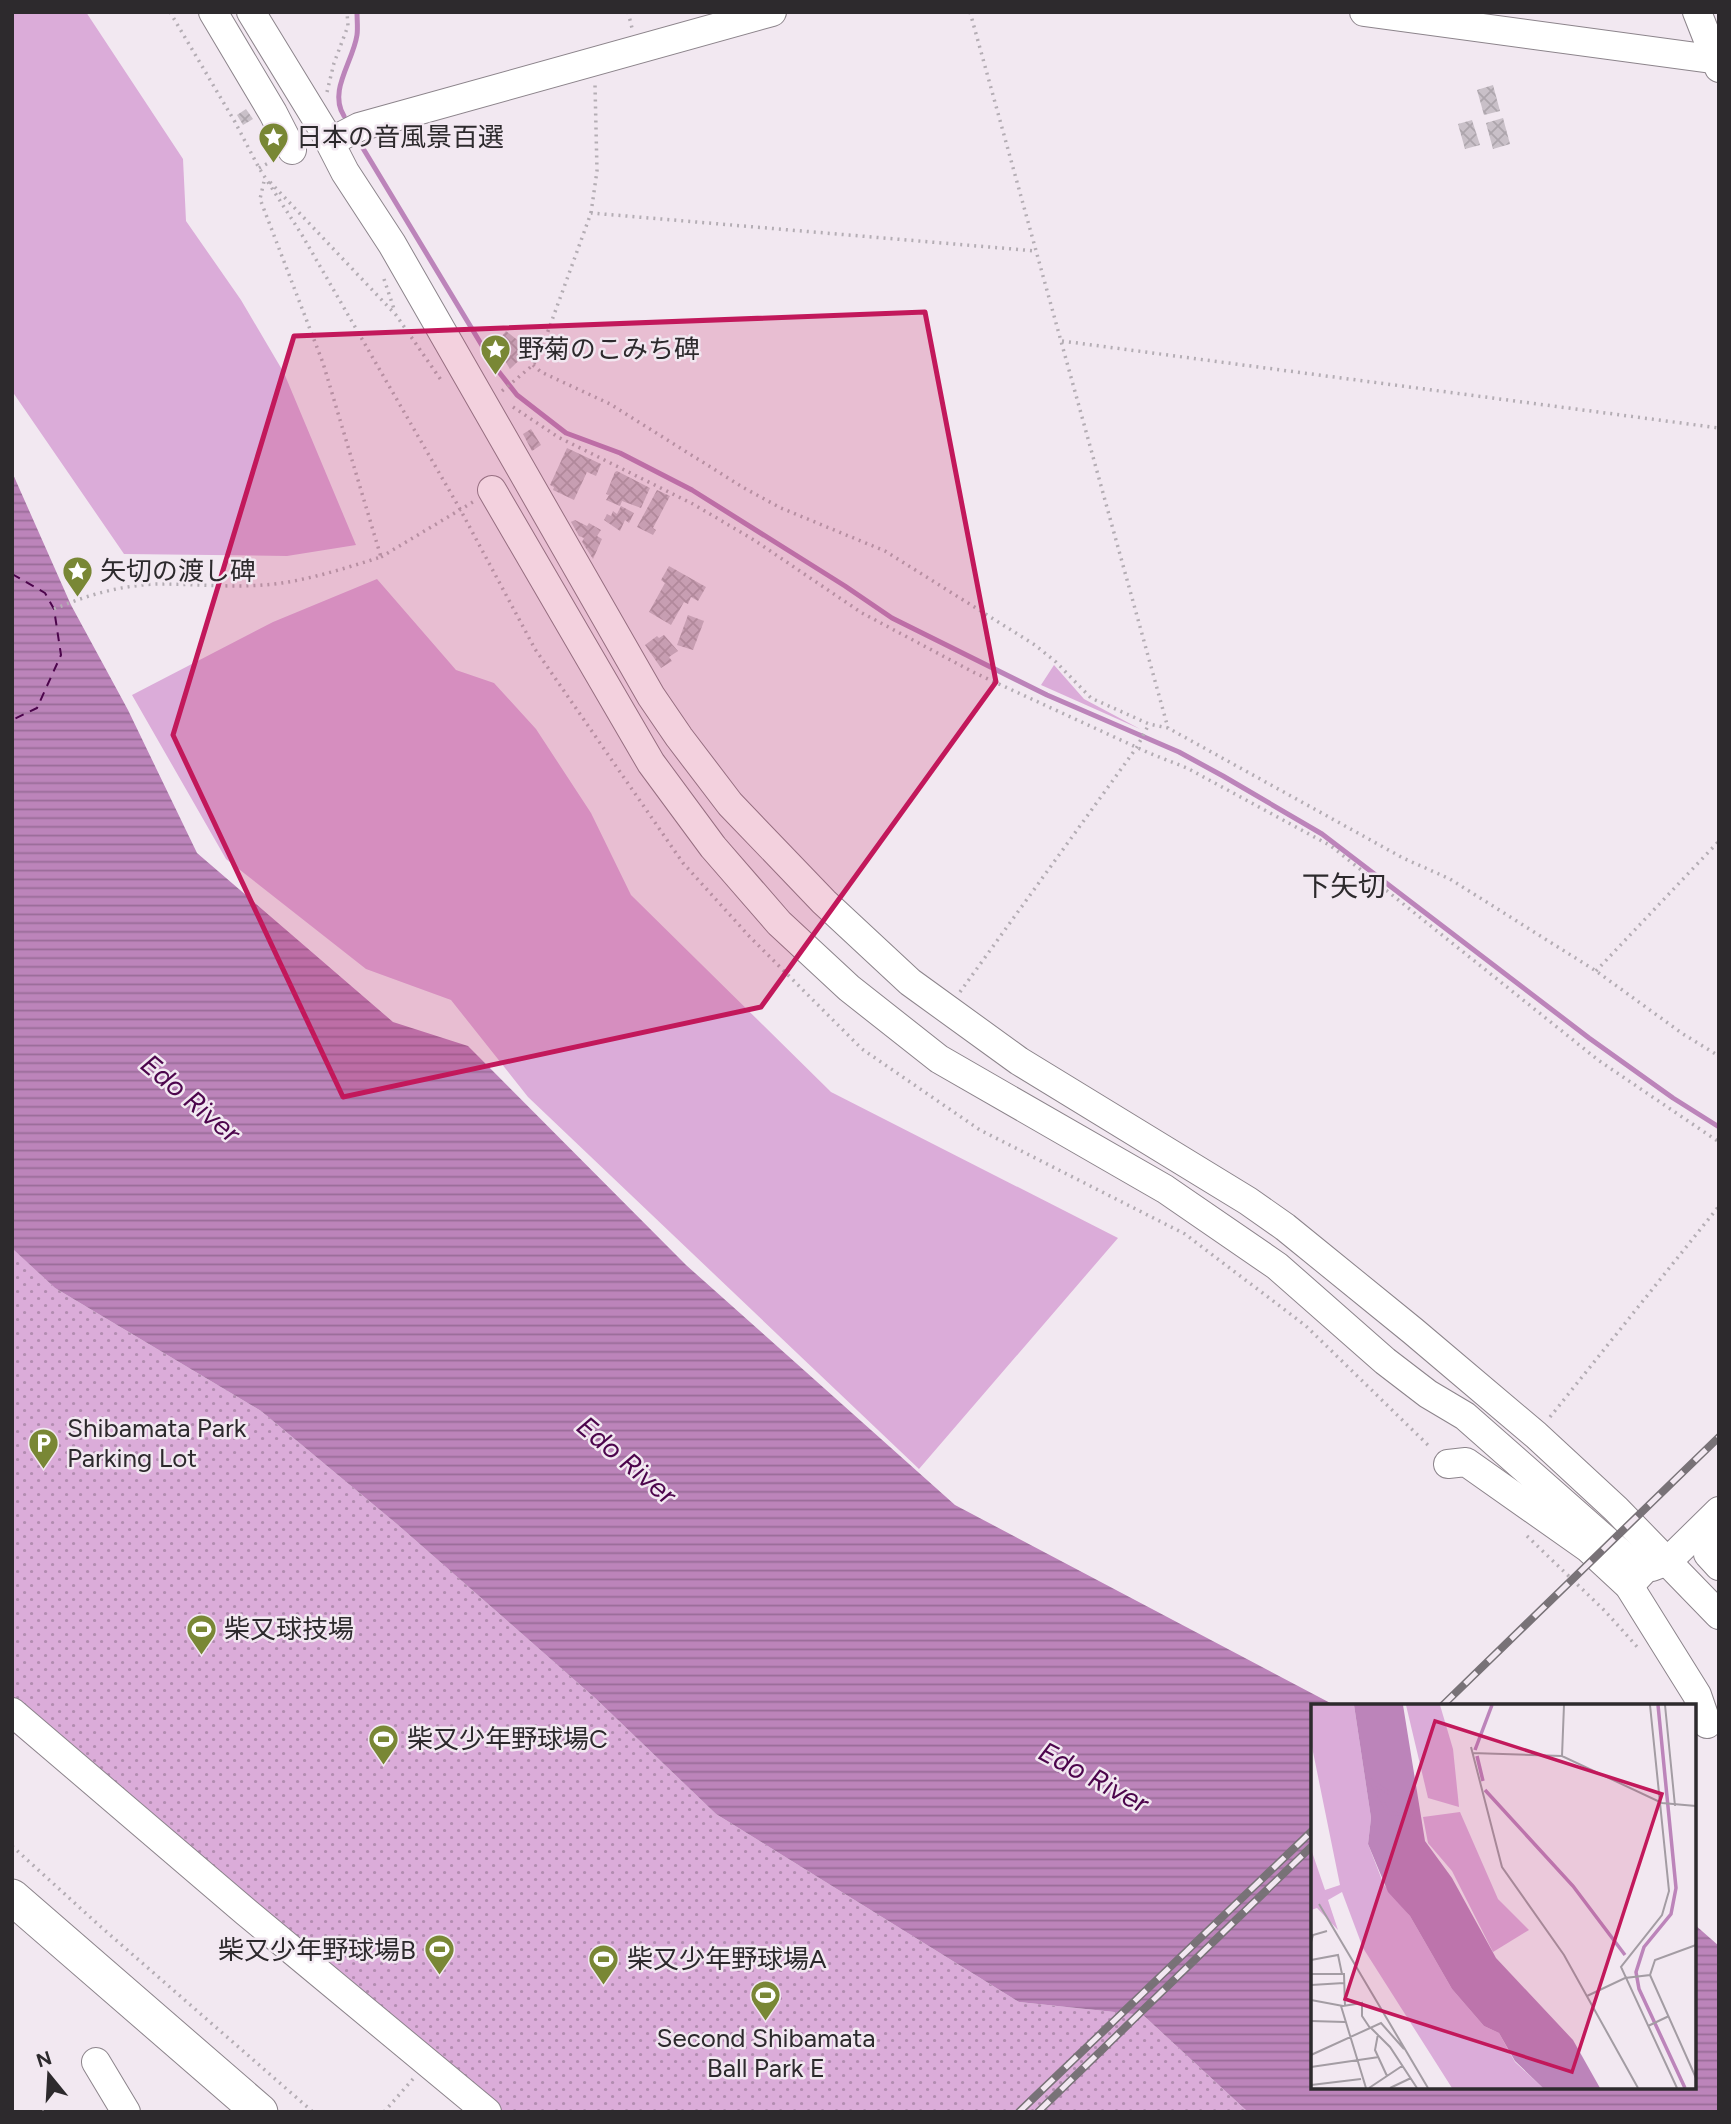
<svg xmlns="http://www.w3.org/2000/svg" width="1731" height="2124" font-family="Figtree,'Noto Sans JP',sans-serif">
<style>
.grass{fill:#dbacd9}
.park{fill:url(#park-dots)}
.water{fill:url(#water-rules)}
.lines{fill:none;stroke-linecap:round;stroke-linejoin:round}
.stream{stroke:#bc84ba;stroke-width:5}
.ferry{stroke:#4c054c;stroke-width:2;stroke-dasharray:9 7;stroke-linecap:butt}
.building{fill:url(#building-cross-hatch)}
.minor-casing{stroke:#8c848b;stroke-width:30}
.major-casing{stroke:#8c848b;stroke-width:37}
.path{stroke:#b4adb4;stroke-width:3.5;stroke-dasharray:2 5;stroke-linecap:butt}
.minor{stroke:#fff;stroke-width:28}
.major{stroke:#fff;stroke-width:35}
.rail-casing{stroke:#787277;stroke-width:8}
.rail{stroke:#f2e8f1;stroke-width:5;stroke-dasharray:16;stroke-linecap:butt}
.marked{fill:#c2185b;fill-opacity:0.2;stroke:#c2185b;stroke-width:5;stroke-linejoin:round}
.labels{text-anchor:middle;stroke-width:5;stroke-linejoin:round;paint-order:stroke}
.poi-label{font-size:26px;fill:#2d2a2d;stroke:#f2e8f1;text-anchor:start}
.neighbourhood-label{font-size:28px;fill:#2d2a2d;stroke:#f2e8f1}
.water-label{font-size:28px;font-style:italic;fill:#4c054c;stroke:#f2e8f1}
.inset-river{fill:none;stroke:#bc84ba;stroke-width:3.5}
.inset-road{fill:none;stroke:#a39ca3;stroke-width:2}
.view{fill:#c2185b;fill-opacity:0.15;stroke:#c2185b;stroke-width:3.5}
.inset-edge{fill:none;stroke:#2d2a2d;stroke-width:3.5}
</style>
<defs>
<pattern id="park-dots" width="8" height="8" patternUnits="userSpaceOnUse" patternTransform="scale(1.75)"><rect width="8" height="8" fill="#dbacd9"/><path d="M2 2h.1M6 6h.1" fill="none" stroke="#b28cb0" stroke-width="1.8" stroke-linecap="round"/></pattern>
<pattern id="water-rules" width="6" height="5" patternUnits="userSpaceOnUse" patternTransform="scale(1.75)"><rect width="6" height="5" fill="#bc84ba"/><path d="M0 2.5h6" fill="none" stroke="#996c98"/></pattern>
<pattern id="building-cross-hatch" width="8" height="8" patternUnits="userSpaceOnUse" patternTransform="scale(1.75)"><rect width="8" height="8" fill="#c9c0c8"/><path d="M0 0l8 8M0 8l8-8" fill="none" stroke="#ada5ac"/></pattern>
</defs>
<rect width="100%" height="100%" fill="#f2e8f1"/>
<!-- grass -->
<g class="grass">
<path d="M12,12H86L183,159L186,221L241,300L284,373L356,545L287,556L124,554L12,391Z"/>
<path d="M377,579L456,670L494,683L536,729L591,813L631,895L831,1092L1118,1238L919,1469L528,1097L451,1000L366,969L226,859L132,695L273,622Z"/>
<path d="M1054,665L1084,699L1140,729L1041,685Z"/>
</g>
<!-- park -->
<path class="park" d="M12,1248L55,1288L261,1411L398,1525L595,1698L716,1814L1019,2002L1143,2015L1248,2112H468L194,1881L12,1732Z"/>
<!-- water -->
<path class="water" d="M12,472L71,605L128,710L197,853L393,1022L468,1046L686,1265L955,1505L1336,1706H1313V2087H1694V1924L1719,1946V2112H1248L1143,2015L1019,2002L716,1814L595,1698L398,1525L261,1411L55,1288L15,1251L12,1248Z"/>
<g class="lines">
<!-- stream -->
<g class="stream">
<path d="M344,116C328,91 353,62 357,35C358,28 357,20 357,12"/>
<path d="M361,145L495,367L517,395L566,433L620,453L692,490L845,586L892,618L1047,695L1179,752L1223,776L1322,834L1589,1038L1673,1098L1719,1127"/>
</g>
<!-- ferry -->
<path class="ferry" d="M12,574L45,593L54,609L61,655L37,708L12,720"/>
</g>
<!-- building -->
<g class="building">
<path d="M1493,85L1500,111L1484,115L1477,90Z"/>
<path d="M246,109L253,119L243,125L237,115Z"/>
<path d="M1503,118L1510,144L1493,149L1486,123Z"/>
<path d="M1472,120L1480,145L1465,149L1458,124Z"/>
<path d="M506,331L530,350L510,369L495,345Z"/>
<path d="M531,429L541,445L532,451L523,434Z"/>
<path d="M567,448L601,464L596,476L587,472L574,500L553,490L554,487L550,485Z"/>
<path d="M617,471L650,488L641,508L622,501L620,506L606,500L609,495L606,494L615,472Z"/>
<path d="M657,490L670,496L653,528L656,530L653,535L637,527Z"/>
<path d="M621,506L634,513L629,523L625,520L620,531L604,520L607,514L611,516L613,511L617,514Z"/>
<path d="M575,520L587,526L589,523L601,530L597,536L602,539L593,559L582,542L584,538L579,536L571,522Z"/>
<path d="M669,566L706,587L698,601L691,597L688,604L684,602L671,625L649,612L665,583L661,580Z"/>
<path d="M688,615L704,621L693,650L677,645Z"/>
<path d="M664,635L678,651L669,657L672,661L661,668L645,645L657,636L659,638Z"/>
</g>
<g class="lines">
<defs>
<g id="minor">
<path d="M213,12L273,113L292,150"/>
<path d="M251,12L325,133L345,172L392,244L651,696L679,737L730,804L824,902L910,982L1019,1061L1248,1201L1285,1227L1413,1331L1536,1435L1616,1509L1719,1615"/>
<path d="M1364,12L1719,60"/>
<path d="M1697,12L1719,68"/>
<path d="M330,142L359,127L772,12"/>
<path d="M492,490L651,763L713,847L779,923L849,988L939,1059L1165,1189L1277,1266L1385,1361L1428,1394L1465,1416L1642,1572L1629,1586"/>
<path d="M1448,1464L1466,1462L1588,1548L1629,1586L1697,1695L1707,1724"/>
<path d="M1719,1544L1708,1554L1719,1566"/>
<path d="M1652,1567L1668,1561L1719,1511"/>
<path d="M12,1712L246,1912L487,2112"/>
<path d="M96,2062L126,2112"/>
</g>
<path id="major" d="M12,1897L260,2112"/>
</defs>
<!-- minor casing -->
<use href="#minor" class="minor-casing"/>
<!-- major casing -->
<use href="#major" class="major-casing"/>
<!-- path -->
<g class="path">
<path d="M170,12L235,122L259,168L302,235L460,509L535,649L683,863L749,936L862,1049L980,1130L1185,1234L1306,1326L1431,1448"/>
<path d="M628,12L632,28"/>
<path d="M970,12L1168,728"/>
<path d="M327,92L334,63L348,26L347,12"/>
<path d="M259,168L274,160"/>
<path d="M270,182L396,315L441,380"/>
<path d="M591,213L597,171L595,85"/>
<path d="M384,279L395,312"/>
<path d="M1062,341L1719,428"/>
<path d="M533,365L541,372L610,404L744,488L781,508L885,551L1035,645L1056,662L1091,698L1149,724L1168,728L1403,858L1450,879L1596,971L1683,1034L1719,1056"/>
<path d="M502,391L533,365L539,356L591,213L1036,251"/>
<path d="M513,407L558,437L693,504L754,540L862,613L975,673L1149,753L1187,768L1331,846L1598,1060L1719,1142"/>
<path d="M381,557L473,502"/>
<path d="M54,609C87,595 122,585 158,584C199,584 241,589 282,583C315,578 349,567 381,557L323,363L260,199L265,177"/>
<path d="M1596,971L1719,841"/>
<path d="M960,992L1137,747L1149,724"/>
<path d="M1550,1417L1719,1206"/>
<path d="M1527,1536L1605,1611L1640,1650"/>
<path d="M12,1846L101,1927L313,2112"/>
<path d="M384,2112L413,2079"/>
</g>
<!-- minor -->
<use href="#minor" class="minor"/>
<!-- major -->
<use href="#major" class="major"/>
<defs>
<g id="rail">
<path d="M1442,1706L1719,1437"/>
<path d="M1019,2112L1313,1830"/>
<path d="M1038,2112L1313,1845"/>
</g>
</defs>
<!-- rail casing -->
<use href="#rail" class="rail-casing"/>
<!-- rail -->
<use href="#rail" class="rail"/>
</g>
<!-- marked area -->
<path class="marked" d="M925,312L996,682L761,1007L343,1097L173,735L294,336Z"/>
<!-- icons -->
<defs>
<symbol id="sight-pin" viewBox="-11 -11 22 30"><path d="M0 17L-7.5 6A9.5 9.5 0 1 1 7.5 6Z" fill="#798735" stroke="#f2e8f1"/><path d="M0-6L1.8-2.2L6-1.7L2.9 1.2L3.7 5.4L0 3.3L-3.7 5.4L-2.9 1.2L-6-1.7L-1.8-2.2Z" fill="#fff"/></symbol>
<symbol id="parking-pin" viewBox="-11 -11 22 30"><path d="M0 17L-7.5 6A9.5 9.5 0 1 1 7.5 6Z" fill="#798735" stroke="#f2e8f1"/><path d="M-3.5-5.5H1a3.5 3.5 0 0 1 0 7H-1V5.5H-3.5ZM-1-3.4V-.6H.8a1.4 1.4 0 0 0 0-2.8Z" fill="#fff"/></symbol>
<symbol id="stadium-pin" viewBox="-11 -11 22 30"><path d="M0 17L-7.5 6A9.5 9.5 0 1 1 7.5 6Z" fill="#798735" stroke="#f2e8f1"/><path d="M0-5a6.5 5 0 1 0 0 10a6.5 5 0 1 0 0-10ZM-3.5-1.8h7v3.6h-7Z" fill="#fff"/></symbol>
</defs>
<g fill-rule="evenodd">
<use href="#sight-pin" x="256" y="120" width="35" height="47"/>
<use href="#sight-pin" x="478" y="332" width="35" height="47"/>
<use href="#sight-pin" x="60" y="554" width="35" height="47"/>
<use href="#parking-pin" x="26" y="1426" width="35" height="47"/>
<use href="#stadium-pin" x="184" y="1612" width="35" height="47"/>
<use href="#stadium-pin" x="366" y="1722" width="35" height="47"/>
<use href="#stadium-pin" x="422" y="1932" width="35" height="47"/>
<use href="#stadium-pin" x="586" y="1942" width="35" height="47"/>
<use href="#stadium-pin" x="748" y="1978" width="35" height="47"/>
</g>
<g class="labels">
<!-- poi labels -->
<g class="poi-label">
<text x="296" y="146">日本の音風景百選</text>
<text x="518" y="358">野菊のこみち碑</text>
<text x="100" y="580">矢切の渡し碑</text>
<text x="67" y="1437">Shibamata Park<tspan x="67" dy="30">Parking Lot</tspan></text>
<text x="224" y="1638">柴又球技場</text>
<text x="407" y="1748">柴又少年野球場C</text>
<text x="416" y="1959" text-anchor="end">柴又少年野球場B</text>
<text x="627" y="1968">柴又少年野球場A</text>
<text x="766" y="2047" text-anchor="middle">Second Shibamata<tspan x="766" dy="30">Ball Park E</tspan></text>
</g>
<!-- neighbourhood labels -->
<g class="neighbourhood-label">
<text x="1344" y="896">下矢切</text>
</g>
<!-- water labels -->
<g class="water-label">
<text transform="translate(191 1098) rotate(40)" y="10">Edo River</text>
<text transform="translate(627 1460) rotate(40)" y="10">Edo River</text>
<text transform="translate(1094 1777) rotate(28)" y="10">Edo River</text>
</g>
</g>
<!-- overview -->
<g transform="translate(1311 1704)">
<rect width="385" height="385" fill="#f2e8f1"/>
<path d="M95,1H129L142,45L148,103L117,94ZM149,108L187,195L218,226L182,248L141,167L117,139L112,113Z" fill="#dbacd9"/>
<path d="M0,1H43L60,114L57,140L73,181L99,212L141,285L173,322L188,329L204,358L232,384H141L52,244L31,188L17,196L27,226L6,204L0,206V145L14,186L29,181L0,38Z" fill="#dbacd9"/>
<path d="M43,1H92L114,137L141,174L185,254L262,336L289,384H232L204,357L188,329L173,322L141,285L99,212L77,188L57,140L60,114Z" fill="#bc84ba"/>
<path class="inset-river" d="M347,1L365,184L360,210L333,243L325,268L328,285L374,384M164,46L181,1M166,52L172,77M59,76L78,89H97L105,96L104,105L99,111L78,109ZM174,86L262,182L314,251"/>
<path class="inset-road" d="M339,1L358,187L351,211L310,263L366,384M354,1L364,102M160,43L191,163L253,251L327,384M161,49L251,52L351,99L385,102M251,52L253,1M8,200L117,384M0,238L2,231L16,227M0,256L27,251L31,270M0,270H33L34,302M339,271L385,374M0,281L33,279M276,292L314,274L339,271L344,256L385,241M0,296L32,302L51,299V312L59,324M30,302L55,384M0,317L34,318M337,322L358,312M60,324L79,343L106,384M67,330L64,346L76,372M0,351L70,319L93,345M0,363L68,353M0,381L50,375M58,384L91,362M79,384L100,374"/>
<path class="view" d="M124,17L351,90L261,368L34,295Z"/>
<rect width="385" height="385" class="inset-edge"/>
</g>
<!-- border -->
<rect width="1731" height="2124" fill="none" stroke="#2d2a2d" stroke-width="28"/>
<!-- north arrow -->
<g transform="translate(49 2075) rotate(342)" stroke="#f2e8f1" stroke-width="5" paint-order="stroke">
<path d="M0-5L12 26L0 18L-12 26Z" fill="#2d2a2d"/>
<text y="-10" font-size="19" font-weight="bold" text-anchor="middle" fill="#2d2a2d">N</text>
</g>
</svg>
